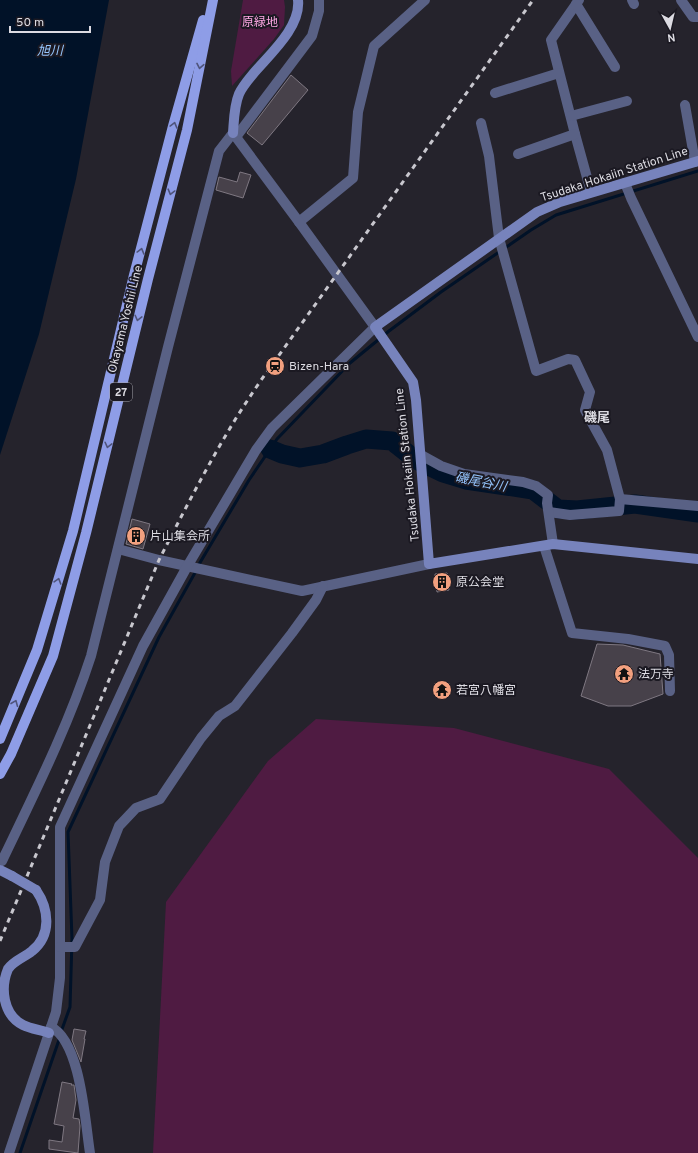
<svg xmlns="http://www.w3.org/2000/svg" width="698" height="1153" font-family="Overpass,'Noto Sans JP',sans-serif">
<style>
.green{fill:#4f1b42}
.water{fill:#011228}
.lines{fill:none;stroke-linecap:round;stroke-linejoin:round}
.stream{stroke:#011228;stroke-width:3}
.river{stroke:#011228;stroke-width:19}
.building{fill:#47414a;stroke:#7f7882}
.street{stroke:#596185;stroke-width:10}
.secondary{stroke:#7783bc;stroke-width:10}
.primary{stroke:#8e9de7;stroke-width:10}
.rail{stroke:#c8c7ce;stroke-width:3;stroke-dasharray:5 5;stroke-linecap:butt}
.secondary-bridge{stroke:#7783bc;stroke-width:10}
.oneway{stroke:#4f547b}
.labels{text-anchor:middle;stroke-width:4;stroke-linejoin:round;paint-order:stroke}
.shield{fill:#1b1922;stroke:#a2a1a8;stroke-width:1}
.shield-label{font-size:11px;font-weight:bold;fill:#dcdbe2}
.park-label{font-size:12px;fill:#fea7e4;stroke:#1b1922}
.street-label{font-size:12px;fill:#dcdbe2;stroke:#1b1922}
.poi-label{font-size:12px;fill:#dcdbe2;stroke:#1b1922;text-anchor:start}
.water-label{font-size:13px;font-style:italic;fill:#95c5fd;stroke:#1b1922}
.neighbourhood-label{font-size:13px;font-weight:bold;fill:#dcdbe2;stroke:#1b1922}
</style>
<rect width="100%" height="100%" fill="#25232c"/>
<!-- green -->
<g class="green">
<path d="M243,0H284L285,7L284,25L274,39L232,86L231,71Z"/>
<path d="M316,719L454,728L609,769L698,858V1153H153L166,902L268,761Z"/>
</g>
<!-- water -->
<path class="water" d="M0,0H109L76,179L39,334L0,455Z"/>
<g class="lines">
<!-- stream -->
<g class="stream">
<path d="M198,566L249,480L277,439L350,363L389,331L441,292L531,230L556,215L698,171"/>
<path d="M61,1032L70,1007L72,939L68,832L159,637L196,571"/>
<path d="M20,1153L60,1037"/>
</g>
<!-- river -->
<path class="river" d="M270,449L282,454L300,458L323,454L347,445L366,439L392,441L416,460L443,473L466,480L533,490L558,509L577,510L635,504L698,513"/>
</g>
<!-- building -->
<g class="building">
<path d="M291,75L308,90L262,145L247,133Z"/>
<path d="M240,172L251,175L243,198L216,190L219,177L237,182Z"/>
<path d="M132,519L150,524L143,549L126,544Z"/>
<path d="M447,573L449,590L437,592L435,574Z"/>
<path d="M597,644L623,645L660,654L663,694L631,706H608L581,696Z"/>
<path d="M74,1029L86,1031L84,1039H85L81,1062L72,1040Z"/>
<path d="M62,1082L72,1084L71,1085H74L76,1100L73,1118L79,1119L80,1126L78,1153L49,1149V1140L62,1142L64,1126L54,1124Z"/>
</g>
<g class="lines">
<!-- street -->
<g class="street">
<path d="M579,0L551,40L575,134L591,192"/>
<path d="M632,0L634,4"/>
<path d="M681,0L693,17H698"/>
<path d="M576,4L615,67"/>
<path d="M495,93L559,73"/>
<path d="M685,105L695,162"/>
<path d="M571,116L627,101"/>
<path d="M481,123L489,156L499,238L536,371L568,359L575,360L590,392L585,410L607,450L620,499L619,511L570,515L549,512"/>
<path d="M236,137L312,36L319,11V0"/>
<path d="M518,154L575,134"/>
<path d="M625,183L631,198L698,337"/>
<path d="M299,222L353,178L358,112L374,46L425,0"/>
<path d="M421,455L441,466L464,474L523,482L536,486L548,495L547,503L553,544"/>
<path d="M620,499L698,506"/>
<path d="M544,546L572,633L628,639L665,646L669,655L670,691"/>
<path d="M118,549L159,560L302,591L429,564"/>
<path d="M2,861C34,794 68,727 91,656L168,347L219,151L233,133L299,222L375,327L272,428L256,450L188,565L143,646L60,827V978L56,1012L9,1153"/>
<path d="M60,947H75L100,900L105,862L119,826L136,808L160,799L201,738L219,716L235,706L292,633L316,600L323,586"/>
<path d="M51,1027C81,1042 85,1122 90,1153"/>
</g>
<!-- secondary -->
<g class="secondary">
<path d="M233,133C234,120 234,106 239,94C242,87 248,80 253,74C270,54 301,27 298,0"/>
<path d="M698,161L560,202L537,212L375,327L413,382L416,400L429,564L553,544L698,559"/>
<path d="M0,870L12,876"/>
<path d="M36,890C49,909 52,935 32,951C25,957 13,961 8,969C0,988 3,1015 23,1025C31,1029 41,1030 49,1033"/>
</g>
<!-- primary -->
<g class="primary">
<path d="M0,739L37,650L73,531L134,275L173,126L203,20"/>
<path d="M0,774L11,754L53,656L86,533L148,279L187,130L213,0"/>
</g>
<!-- rail -->
<path class="rail" d="M0,941L159,560C184,511 209,462 238,415C249,398 260,381 272,365L533,0"/>
<!-- secondary-bridge -->
<path class="secondary-bridge" d="M12,876L36,890"/>
</g>
<!-- one-way arrows -->
<defs><path id="oneway-chevron" d="M-2-3.5L2.5 0L-2 3.5" fill="none" stroke-width="1.6" stroke-linecap="round" stroke-linejoin="round"/></defs>
<g class="oneway">
<use href="#oneway-chevron" transform="translate(200 66) rotate(101)"/>
<use href="#oneway-chevron" transform="translate(174 125) rotate(-75)"/>
<use href="#oneway-chevron" transform="translate(171 192) rotate(105)"/>
<use href="#oneway-chevron" transform="translate(141 251) rotate(-75)"/>
<use href="#oneway-chevron" transform="translate(138 318) rotate(104)"/>
<use href="#oneway-chevron" transform="translate(108 445) rotate(104)"/>
<use href="#oneway-chevron" transform="translate(58 581) rotate(-73)"/>
<use href="#oneway-chevron" transform="translate(15 703) rotate(-68)"/>
</g>
<!-- icons -->
<defs>
<symbol id="station-disc" viewBox="-11 -11 22 22"><circle r="9.5" fill="#f2a07f" stroke="#1b1922"/><path d="M-3-6H3Q5-6 5-4V2Q5 4 3 4L4.5 6H3L1.5 4h-3L-3 6H-4.5L-3 4Q-5 4-5 2V-4Q-5-6-3-6ZM-3.5-4v3h7v-3ZM-3.5 1v1.5H-2V1ZM2 1v1.5H3.5V1Z" fill="#111"/></symbol>
<symbol id="building-disc" viewBox="-11 -11 22 22"><circle r="9.5" fill="#f2a07f" stroke="#1b1922"/><path d="M-4-6H4V6H1V3H-1V6H-4ZM-2.5-4.3h1.7v1.8h-1.7ZM.8-4.3h1.7v1.8H.8ZM-2.5-1h1.7V.8h-1.7ZM.8-1h1.7V.8H.8Z" fill="#111"/></symbol>
<symbol id="temple-disc" viewBox="-11 -11 22 22"><circle r="9.5" fill="#f2a07f" stroke="#1b1922"/><path d="M0-6L5-2H3V0L6.5 2.5H4V6H1.5V3h-3V6H-4V2.5H-6.5L-3 0V-2H-5Z" fill="#111"/></symbol>
</defs>
<g fill-rule="evenodd">
<use href="#station-disc" x="264" y="355" width="22" height="22"/>
<use href="#building-disc" x="125" y="525" width="22" height="22"/>
<use href="#building-disc" x="431" y="571" width="22" height="22"/>
<use href="#temple-disc" x="613" y="663" width="22" height="22"/>
<use href="#temple-disc" x="431" y="679" width="22" height="22"/>
</g>
<g class="labels">
<!-- shield labels -->
<rect class="shield" x="110" y="383" width="22" height="18" rx="3"/>
<g class="shield-label">
<text x="121" y="396">27</text>
</g>
<!-- park labels -->
<g class="park-label">
<text x="260" y="26">原緑地</text>
</g>
<!-- street labels -->
<g class="street-label">
<text transform="translate(614 174) rotate(-18)" y="4">Tsudaka Hokaiin Station Line</text>
<text transform="translate(125 319) rotate(-76)" y="4">Okayama Yoshii Line</text>
<text transform="translate(407 465) rotate(-96)" y="4">Tsudaka Hokaiin Station Line</text>
</g>
<!-- poi labels -->
<g class="poi-label">
<text x="289" y="370">Bizen-Hara</text>
<text x="150" y="540">片山集会所</text>
<text x="456" y="586">原公会堂</text>
<text x="638" y="678">法万寺</text>
<text x="456" y="694">若宮八幡宮</text>
</g>
<!-- water labels -->
<g class="water-label">
<text x="50" y="55">旭川</text>
<text transform="translate(481 481) rotate(11)" y="5">磯尾谷川</text>
</g>
<!-- neighbourhood labels -->
<g class="neighbourhood-label">
<text x="597" y="422">磯尾</text>
</g>
</g>
<!-- north arrow -->
<g transform="translate(670 28) rotate(172)" stroke="#1b1922" stroke-width="3" paint-order="stroke">
<path d="M0-3L7 15L0 10L-7 15Z" fill="#dcdbe2"/>
<text y="-6" font-size="11" font-weight="bold" text-anchor="middle" fill="#dcdbe2">N</text>
</g>
<!-- scale -->
<path d="M10 26v6h80v-6" fill="none" stroke="#dcdbe2" stroke-width="2"/>
<text x="16" y="26" font-size="12" fill="#dcdbe2" stroke="#1b1922" stroke-width="3" paint-order="stroke">50 m</text>
</svg>
